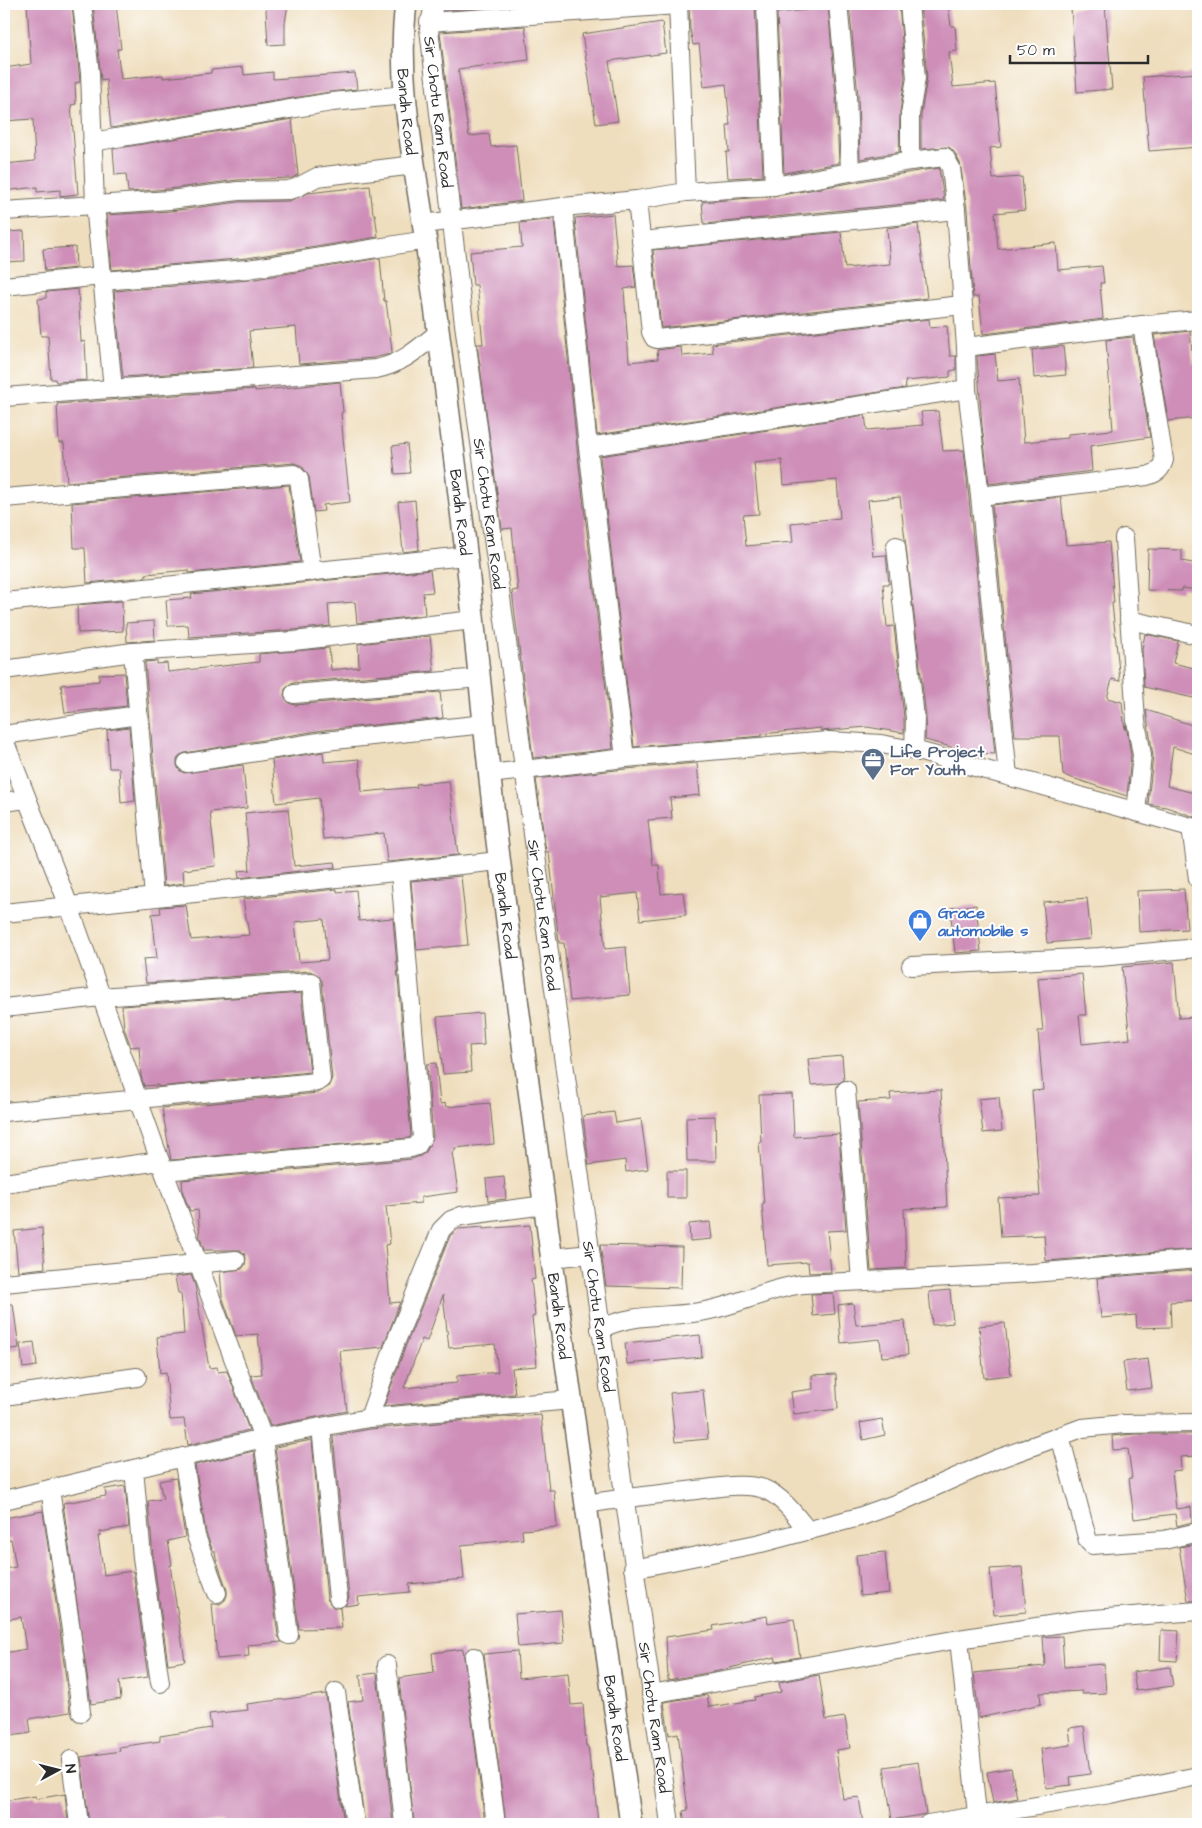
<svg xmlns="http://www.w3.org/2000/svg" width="1202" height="1828" font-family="'Architects Daughter',sans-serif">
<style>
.building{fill:#ce8eb8;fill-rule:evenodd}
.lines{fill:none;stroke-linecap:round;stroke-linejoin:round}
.minor-casing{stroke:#706a5e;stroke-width:20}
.tertiary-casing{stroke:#706a5e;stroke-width:24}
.minor{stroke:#fff;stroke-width:18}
.tertiary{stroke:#fff;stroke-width:21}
.labels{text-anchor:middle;stroke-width:4;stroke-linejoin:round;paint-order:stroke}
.street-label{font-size:16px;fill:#2b2b2b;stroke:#fff}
.service-label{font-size:16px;font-weight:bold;fill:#4e5e75;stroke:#fff;text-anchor:start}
.shop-label{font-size:16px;font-weight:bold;fill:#366cbe;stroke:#fff;text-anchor:start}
</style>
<rect width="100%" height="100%" fill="#fff"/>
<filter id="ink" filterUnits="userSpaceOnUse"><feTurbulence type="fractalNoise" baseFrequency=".02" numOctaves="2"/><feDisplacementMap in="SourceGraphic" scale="10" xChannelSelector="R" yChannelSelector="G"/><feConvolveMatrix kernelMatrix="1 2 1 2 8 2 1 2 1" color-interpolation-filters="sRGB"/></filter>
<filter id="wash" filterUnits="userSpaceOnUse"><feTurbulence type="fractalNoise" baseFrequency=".0096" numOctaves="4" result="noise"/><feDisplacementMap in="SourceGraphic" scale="20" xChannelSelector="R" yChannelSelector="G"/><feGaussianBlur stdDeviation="1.12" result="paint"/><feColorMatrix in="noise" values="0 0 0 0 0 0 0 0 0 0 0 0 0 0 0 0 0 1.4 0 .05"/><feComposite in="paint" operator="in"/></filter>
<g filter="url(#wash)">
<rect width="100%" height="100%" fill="#efdebd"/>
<g id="blocks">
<!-- building -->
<g class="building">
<path d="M27,4H72L80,82L75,83L76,104L71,105L78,194L60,196V190L37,192V187L4,191V164L35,161L33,119L4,121V68L31,64Z"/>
<path d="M93,4H116L121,49H117L121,79L163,75V78L211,73V70L243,67L244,75L273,72V79L355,73L357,89L330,92L111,128L106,79L101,80Z"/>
<path d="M268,4H288L285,23V44L268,45L266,10Z"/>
<path d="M444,4H522V5L444,10Z"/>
<path d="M689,4H755L763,176L728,178L726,152H729L727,125H730L726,84L704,87L699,44L693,45L690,29Z"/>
<path d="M807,4H828L836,97L839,163L784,173L777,13L807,10Z"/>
<path d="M849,4H899L905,78L900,112L899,152L860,159L858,95Z"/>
<path d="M920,4H948L951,26H955L957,51L949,52L953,87L995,83L1001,147L990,148L993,179L1022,177L1025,210L995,213L998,249L1056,243L1058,270L1102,266L1104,283H1100L1103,319L983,334L979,297H973L967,209L960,163L954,152L949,147L921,149V115L927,77Z"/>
<path d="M1105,5L1112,89L1077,92L1071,8Z"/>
<path d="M662,22L666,53L609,61L618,121L596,124L582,34Z"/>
<path d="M525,26L529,60L458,69L469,136L489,134L491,147L516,145L522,201L461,209L440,32Z"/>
<path d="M1198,73V147L1149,151L1143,77Z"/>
<path d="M292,119L298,175L292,178L237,180L169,189L128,192L126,174L115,175L113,149Z"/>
<path d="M939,168L944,200L704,224L702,202L776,196L912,172Z"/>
<path d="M370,186L373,214H375L378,237L247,258L112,270L107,215L171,211L239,202L289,201L308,193Z"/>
<path d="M613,214L618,266L633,265L636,287L624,289L629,362L658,359L657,350L681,347L682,356L713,353L712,344L929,319L930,328L947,326L950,356H956V370L950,371V377L905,381L906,388L597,435L575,218Z"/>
<path d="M554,219L577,448L613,749L533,758L512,591L518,590L512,528L502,529L477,344H483L477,285H473L470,252L522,247L520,223Z"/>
<path d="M918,224L927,298L661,328L653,250L841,232L845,268L890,264L887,228Z"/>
<path d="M24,231L25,261L4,262V232Z"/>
<path d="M75,247L76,268L45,271L43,249Z"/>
<path d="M380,258L384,301H386L390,333L392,352L390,354L374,358L299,364L296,327L249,331L253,368L123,377L114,291L249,280Z"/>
<path d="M78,289L81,342L85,341L87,380L56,382L55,379H51L48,336H41L38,299L46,298V292Z"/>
<path d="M1190,331L1193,363L1196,362L1198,418L1168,421L1154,335Z"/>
<path d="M1133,337L1150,437L1090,446L1092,471L989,484L982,426L977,356L995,354L998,381L1019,379L1024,442L1068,438V434L1113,430L1106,340Z"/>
<path d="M1063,346L1066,375L1034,378L1032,350Z"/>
<path d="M340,382L343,412L341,413L343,438L350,502L323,505L324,511L314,512L309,477L302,466L294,463L67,482L64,443H59L57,404L255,389V391Z"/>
<path d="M938,411L943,451L964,450L995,754L962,752V750L925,740L926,717L900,497L868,500L873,556L886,555L889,584H883L887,627L894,626L904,718V733L867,727L821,731V728L762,734V736L634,747L600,456L865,415L867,430L923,425L921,412ZM782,460L784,485L837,480L840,518L791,523L793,542L746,546L743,515L759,514L754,463Z"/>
<path d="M407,444L410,473L395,474L392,446Z"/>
<path d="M289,485L300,562L189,573V570L146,574V577L87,583L85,548H74L72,503Z"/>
<path d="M1061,497L1066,545L1109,542L1114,603H1112L1120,681L1112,679L1107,698L1122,702L1125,730L1126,724L1131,755L1127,796L1063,775L1060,736H1015L992,505Z"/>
<path d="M415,500L419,550L403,552L398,502Z"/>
<path d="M1148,549L1182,550V561L1198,564V590L1182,588V591L1147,590Z"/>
<path d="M430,570L433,592L423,593L425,615L357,623L355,602L328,604L330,626L293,630L189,637L188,625L168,626L166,600L192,598L191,594Z"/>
<path d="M122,601L123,631L78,633L77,605Z"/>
<path d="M154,621L155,640L127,642L126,623Z"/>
<path d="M1145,634L1178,641L1173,663L1198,669V699L1144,687L1142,649Z"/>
<path d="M430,636L434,671L293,683L285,689L284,695L289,703L295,705L440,692L443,718L323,730L185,753L180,755L177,760V765L179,770L184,773L243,765L247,808L210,812L216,866L183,870L184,883L164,886L145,662L157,661V664L167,663L168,672L259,662V654L329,648L331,670L359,667L358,644Z"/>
<path d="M124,673L127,706L65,713L61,685L99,681V674Z"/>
<path d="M1146,710L1198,727V755L1173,747L1167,786L1198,794V818L1166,807L1148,804L1153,756Z"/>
<path d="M129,727L135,801L121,803L119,768H109L107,730Z"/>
<path d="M323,752L324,762L359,759L362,792L417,787L416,784L449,781L458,855L387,862L384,833L323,839L319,798L276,803L272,760Z"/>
<path d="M697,763L700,795L670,798L672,818L648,820L653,865H659L661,894L683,892L686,915L640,920L637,893L600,897L605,949L626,947L630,995L570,1001L564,943H559L549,852H546L536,779L626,769Z"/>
<path d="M288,809L294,866L335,862L336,867L239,878L238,871L250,870L245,813Z"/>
<path d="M461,876L468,945L417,950L411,881Z"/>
<path d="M337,889V892L356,890L359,921L393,918L411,1135L409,1138L171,1160L162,1108L318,1093L328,1087L332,1078L322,981L319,976L310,971L146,983L143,959L157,958L152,914L161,913L160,907L186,905L191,940L249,935L243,899ZM324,919L328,960L299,962L295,922Z"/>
<path d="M1184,889L1187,929L1139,932L1137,891Z"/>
<path d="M1087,898L1091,939L1047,943L1043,902Z"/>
<path d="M976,905L981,951L955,953L950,908Z"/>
<path d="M1174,962L1179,1018L1198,1017V1249L1046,1261L1044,1235L1001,1237L998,1198L1040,1196L1032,1091L1043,1090L1038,1031H1043L1038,978L1082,974L1086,1015H1079L1082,1044L1130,1039L1122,967Z"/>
<path d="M301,993L310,1072L158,1087V1085L144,1086L141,1076L139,1046L131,1047L124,1028L122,1006Z"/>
<path d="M482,1013L484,1045L469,1046L471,1072L443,1074L437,1017Z"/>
<path d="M842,1056L844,1080L839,1083L811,1085L808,1059Z"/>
<path d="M436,1063L440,1104L445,1103L446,1107L490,1103L494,1144L455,1148V1151L452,1152L458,1192L421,1197V1203L386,1206L390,1244L385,1245L390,1303L400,1302L383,1347L340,1351L347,1411L270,1426L251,1375L262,1374L258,1334L236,1336L222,1296L220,1272L242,1269L245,1265L246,1258L244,1253L240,1250H204L200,1238L198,1210L190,1211L183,1193L182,1180L412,1159L420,1156L426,1152L433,1137L427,1064Z"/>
<path d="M941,1090L947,1207L904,1209L906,1268L871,1270L858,1102L891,1100L890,1093Z"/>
<path d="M792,1094L794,1137L839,1134L846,1230L827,1231L831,1272L809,1273L808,1262L767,1265L762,1204H764L759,1142H761L759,1095Z"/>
<path d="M999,1097L1002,1131L983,1133L979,1099Z"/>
<path d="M614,1112L616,1123L641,1119L648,1169L626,1172L625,1160L589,1165L583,1116Z"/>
<path d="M715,1116L716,1161H687L686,1117Z"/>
<rect x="667" y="1171" width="19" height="27"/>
<path d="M504,1177L506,1199L488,1201L486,1179Z"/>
<path d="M710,1222L712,1239L690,1241L689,1224Z"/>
<path d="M530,1225L535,1279L531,1280L535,1316L532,1317L537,1366L512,1368L515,1394L384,1406L406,1345L450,1236L458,1229L483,1227V1229ZM443,1295L449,1348L495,1344L498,1372L457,1376V1383L404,1388L422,1339L427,1341Z"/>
<path d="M42,1228L45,1268L18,1271L14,1231Z"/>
<path d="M600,1245L682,1247L681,1288L606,1286Z"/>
<path d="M1198,1270V1300L1170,1302L1171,1327L1137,1328L1136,1315L1101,1318L1097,1278Z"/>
<path d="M191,1275L195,1285L209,1368L217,1367L218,1372L227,1371L249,1430L188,1445L184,1419L170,1420L166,1372L160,1373L157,1337L184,1334L181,1293H178L175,1277Z"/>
<path d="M950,1290L953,1323L932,1325L929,1292Z"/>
<path d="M833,1293L835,1314L813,1316L811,1294Z"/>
<path d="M853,1303L856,1325L905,1321L908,1355L882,1357L880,1339L841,1343L838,1305Z"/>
<path d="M4,1304H13L19,1348L4,1350Z"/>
<path d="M1005,1323L1011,1375L984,1378L979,1326Z"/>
<path d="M700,1335L702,1357L627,1364L625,1343Z"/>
<path d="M34,1342L37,1366L23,1368L20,1344Z"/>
<path d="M1148,1359L1152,1388L1127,1391L1123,1362Z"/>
<path d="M836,1374L838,1409L794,1414L791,1392L813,1389L812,1375Z"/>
<path d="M703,1390L708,1439L675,1442L670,1393Z"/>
<path d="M541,1415L549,1490H554L557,1527L522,1530L523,1539L461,1545L464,1579L409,1584L410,1592L358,1597L359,1604L345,1606L349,1597L333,1436L370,1429L516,1416L517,1417Z"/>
<path d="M882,1419L885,1435L863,1440L860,1423Z"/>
<path d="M1135,1434H1198V1456L1180,1457L1181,1470L1172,1471L1176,1509L1191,1507L1192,1522L1177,1526L1175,1514L1134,1519L1129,1478H1132L1128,1449L1113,1450L1112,1436Z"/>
<path d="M312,1440L327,1599L333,1607L340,1608L342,1628L299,1629L275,1447Z"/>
<path d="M254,1451L278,1636L282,1642L248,1645L249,1656L217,1659L212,1604H220L225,1600L227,1595V1590L216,1558L215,1551H213L206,1533L195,1465Z"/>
<path d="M176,1478L185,1537L168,1541L172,1565H170L185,1661L168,1664L153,1556L148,1501L163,1499L159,1481Z"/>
<path d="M125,1486L129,1527L100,1532V1536H98L104,1575L133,1571L148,1677L119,1681L121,1699L91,1704L63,1503L106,1496L105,1489Z"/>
<path d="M43,1511L60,1631L70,1712L29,1719L31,1733L4,1737V1653L26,1649L21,1617L4,1620V1569L16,1567L11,1539L6,1540L4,1518Z"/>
<path d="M1198,1544V1601H1188L1179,1547Z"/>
<path d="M885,1552L889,1593L860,1596L856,1555Z"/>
<path d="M1022,1567L1026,1612L994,1615L990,1569Z"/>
<path d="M561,1610L564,1643L518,1647L515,1614Z"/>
<path d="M767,1616L768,1623L794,1619L800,1657L776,1661L775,1657L718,1671L668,1680L666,1637L714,1630L713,1626Z"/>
<path d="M1161,1630L1179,1631L1177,1661L1160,1660Z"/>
<path d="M1062,1636L1064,1667L1104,1664L1106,1693L1082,1694V1691L1040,1693L1041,1704L979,1718L974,1673L1045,1666L1043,1637Z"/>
<path d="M463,1649L485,1823L414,1824L399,1678L434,1673L432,1653Z"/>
<path d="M517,1651L519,1678L568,1673L571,1705L583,1704L586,1746H588L591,1772H593L598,1824H506L484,1654Z"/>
<path d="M1170,1667L1173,1686L1136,1691L1133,1672Z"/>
<path d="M377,1673L393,1824H365L348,1702L363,1700L360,1675Z"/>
<path d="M819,1675L826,1720L845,1717L850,1748L836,1750L843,1799L859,1797L863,1824H685L683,1811L688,1810L678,1733L669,1735L664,1702L707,1695L709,1707L755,1700L754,1697L781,1692L779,1682Z"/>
<path d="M326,1694L344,1824H223V1820L197,1824H89L81,1757L120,1751L119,1747L160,1741V1736L211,1728L209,1714L248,1710L247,1704Z"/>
<path d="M1084,1726L1090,1774L1070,1777L1071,1785L1046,1788L1041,1749L1071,1745L1069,1728Z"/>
<path d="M918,1762L926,1814L892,1820L884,1767Z"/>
<path d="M1011,1768L1017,1798L993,1803L987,1772Z"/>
<path d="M65,1794L68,1824H4V1801L35,1796L36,1799Z"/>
</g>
</g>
</g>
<g filter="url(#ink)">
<use href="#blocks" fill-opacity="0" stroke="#706a5e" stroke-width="1"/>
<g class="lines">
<defs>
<g id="minor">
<path d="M82,4L90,73L95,204L113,389"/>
<path id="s1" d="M434,4L429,29L464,324L564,1063L670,1824"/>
<path d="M678,4L686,192"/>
<path d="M766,4L774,186"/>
<path d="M838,4L847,96L850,171"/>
<path d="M909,4L916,78L910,114V161"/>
<path d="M429,22L678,5"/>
<path d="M92,142L332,102L405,95"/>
<path d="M637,200L651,332L654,338L657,339L962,305"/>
<path d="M563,207L637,200L686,192L774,186L910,161L945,157L951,168L956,210L966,347L967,389L980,496L1008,776"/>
<path d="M4,211L170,200L238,191L289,190L296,188L317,177L414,165"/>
<path d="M423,224L563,207L588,447L625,758"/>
<path d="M641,241L956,210"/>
<path d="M102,281L248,269L426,240"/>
<path d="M4,286L102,276"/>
<path d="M966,347L1142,325L1198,320"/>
<path d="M4,397L376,369C402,364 419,348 439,332"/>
<path d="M588,447L967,389"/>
<path d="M980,496L1147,476C1157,473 1161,470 1164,460L1142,325"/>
<path d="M4,498L294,474L299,479L312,572"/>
<path d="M1124,538L1136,721L1142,755L1136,812"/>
<path d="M896,546L915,718L914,750"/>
<path d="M4,602L466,556"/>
<path d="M1129,620L1198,635"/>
<path d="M133,652L154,897"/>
<path d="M4,670L133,652L294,641L473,620"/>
<path d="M294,694L480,678"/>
<path d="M4,735L138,715"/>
<path d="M4,740L69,906L160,1161L263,1438L289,1635"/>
<path d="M187,763L325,741L485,724"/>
<path d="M490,774L625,758L829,741L881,744L914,750L1198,829"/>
<path d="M4,802L26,799"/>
<path d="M1191,827L1198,879"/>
<path d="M4,913L499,861"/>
<path d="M911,966L1099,957L1198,948"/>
<path d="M4,1008L100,997L311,982L321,1079L317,1082L4,1112"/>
<path d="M846,1090L861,1281"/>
<path d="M164,1171L411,1148L417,1146L422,1138L400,872"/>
<path d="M4,1183L160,1161"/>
<path d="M552,1258L590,1254"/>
<path d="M4,1283L236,1260"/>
<path d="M600,1329C636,1311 673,1319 710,1310C742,1303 770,1288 803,1284L1033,1273L1198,1259"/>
<path d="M4,1396L137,1377"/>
<path d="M369,1418L396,1341L441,1230L451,1220L461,1216L545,1205"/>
<path d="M321,1427L338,1598"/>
<path d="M1060,1436L1088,1541L1092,1545L1164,1540L1198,1532"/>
<path d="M183,1457L196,1536L217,1593"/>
<path d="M134,1469L142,1557L160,1683"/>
<path d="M50,1489L71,1630L81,1712"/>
<path d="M4,1500L263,1438L369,1418L571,1400"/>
<path d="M586,1504C622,1498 659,1494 696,1490C715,1488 746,1482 764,1489C783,1497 796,1516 808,1531"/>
<path d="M633,1569L761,1543L859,1517L898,1503L995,1460L1082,1428L1124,1424L1198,1423"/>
<path d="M959,1639L978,1824"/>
<path d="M474,1657L496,1824"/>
<path d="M387,1665L404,1824"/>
<path d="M336,1692L355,1824"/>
<path d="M651,1694L959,1639L1081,1620L1198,1611"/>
<path d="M71,1760L79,1824"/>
<path d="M928,1824L1110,1794L1198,1776"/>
</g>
<g id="tertiary">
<path id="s2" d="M406,4C396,83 415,163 426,242C440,339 452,437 464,535C477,644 486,755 500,865C540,1185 586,1505 631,1824"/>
</g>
</defs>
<!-- minor casing -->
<use href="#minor" class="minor-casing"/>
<!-- tertiary casing -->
<use href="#tertiary" class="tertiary-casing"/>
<!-- minor -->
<use href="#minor" class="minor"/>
<!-- tertiary -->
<use href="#tertiary" class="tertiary"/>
</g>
</g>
<!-- icons -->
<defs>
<symbol id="office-pin" viewBox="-11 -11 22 30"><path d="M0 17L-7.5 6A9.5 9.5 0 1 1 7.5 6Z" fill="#5c6f8a" stroke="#fff"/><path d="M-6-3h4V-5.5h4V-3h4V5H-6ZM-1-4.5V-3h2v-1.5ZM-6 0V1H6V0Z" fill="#fff"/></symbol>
<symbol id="shop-pin" viewBox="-11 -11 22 30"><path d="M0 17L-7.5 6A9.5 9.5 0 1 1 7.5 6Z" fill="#3f7fe0" stroke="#fff"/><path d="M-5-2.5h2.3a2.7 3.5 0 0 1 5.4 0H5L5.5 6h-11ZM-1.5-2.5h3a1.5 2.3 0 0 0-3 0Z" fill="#fff"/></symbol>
</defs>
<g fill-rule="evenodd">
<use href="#office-pin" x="859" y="746" width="28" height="38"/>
<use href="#shop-pin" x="906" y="907" width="28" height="38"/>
</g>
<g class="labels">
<!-- street labels -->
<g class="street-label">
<text dy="6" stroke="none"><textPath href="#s2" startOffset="108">Bandh Road</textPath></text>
<text dy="6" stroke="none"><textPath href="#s1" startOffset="109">Sir Chotu Ram Road</textPath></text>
<text dy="6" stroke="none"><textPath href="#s2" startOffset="512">Bandh Road</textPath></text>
<text dy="6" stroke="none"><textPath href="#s1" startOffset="514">Sir Chotu Ram Road</textPath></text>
<text dy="6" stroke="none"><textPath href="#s1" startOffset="919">Sir Chotu Ram Road</textPath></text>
<text dy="6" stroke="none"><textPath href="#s2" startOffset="918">Bandh Road</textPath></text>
<text dy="6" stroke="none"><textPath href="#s2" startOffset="1322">Bandh Road</textPath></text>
<text dy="6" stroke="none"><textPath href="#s1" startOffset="1324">Sir Chotu Ram Road</textPath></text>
<text dy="6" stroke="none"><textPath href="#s1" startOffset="1729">Sir Chotu Ram Road</textPath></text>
<text dy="6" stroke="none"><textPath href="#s2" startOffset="1728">Bandh Road</textPath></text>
</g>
<!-- service labels -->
<g class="service-label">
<text x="890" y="757">Life Project<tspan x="890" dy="18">For Youth</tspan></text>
</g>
<!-- shop labels -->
<g class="shop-label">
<text x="938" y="918">Grace<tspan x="938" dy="18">automobile s</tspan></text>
</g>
</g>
<!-- margin -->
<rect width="1202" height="1828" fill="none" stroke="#fff" stroke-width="20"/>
<!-- north arrow -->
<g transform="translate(58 1770) rotate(83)" stroke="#ffffff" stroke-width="4" paint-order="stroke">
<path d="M0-4L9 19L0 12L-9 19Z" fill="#2b2b2b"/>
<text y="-8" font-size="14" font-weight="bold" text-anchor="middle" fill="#2b2b2b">N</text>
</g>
<!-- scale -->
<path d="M1010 55v8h138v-8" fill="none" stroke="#2b2b2b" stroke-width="2.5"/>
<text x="1017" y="55" font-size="15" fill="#2b2b2b" stroke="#ffffff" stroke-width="4" paint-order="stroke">50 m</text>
</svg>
